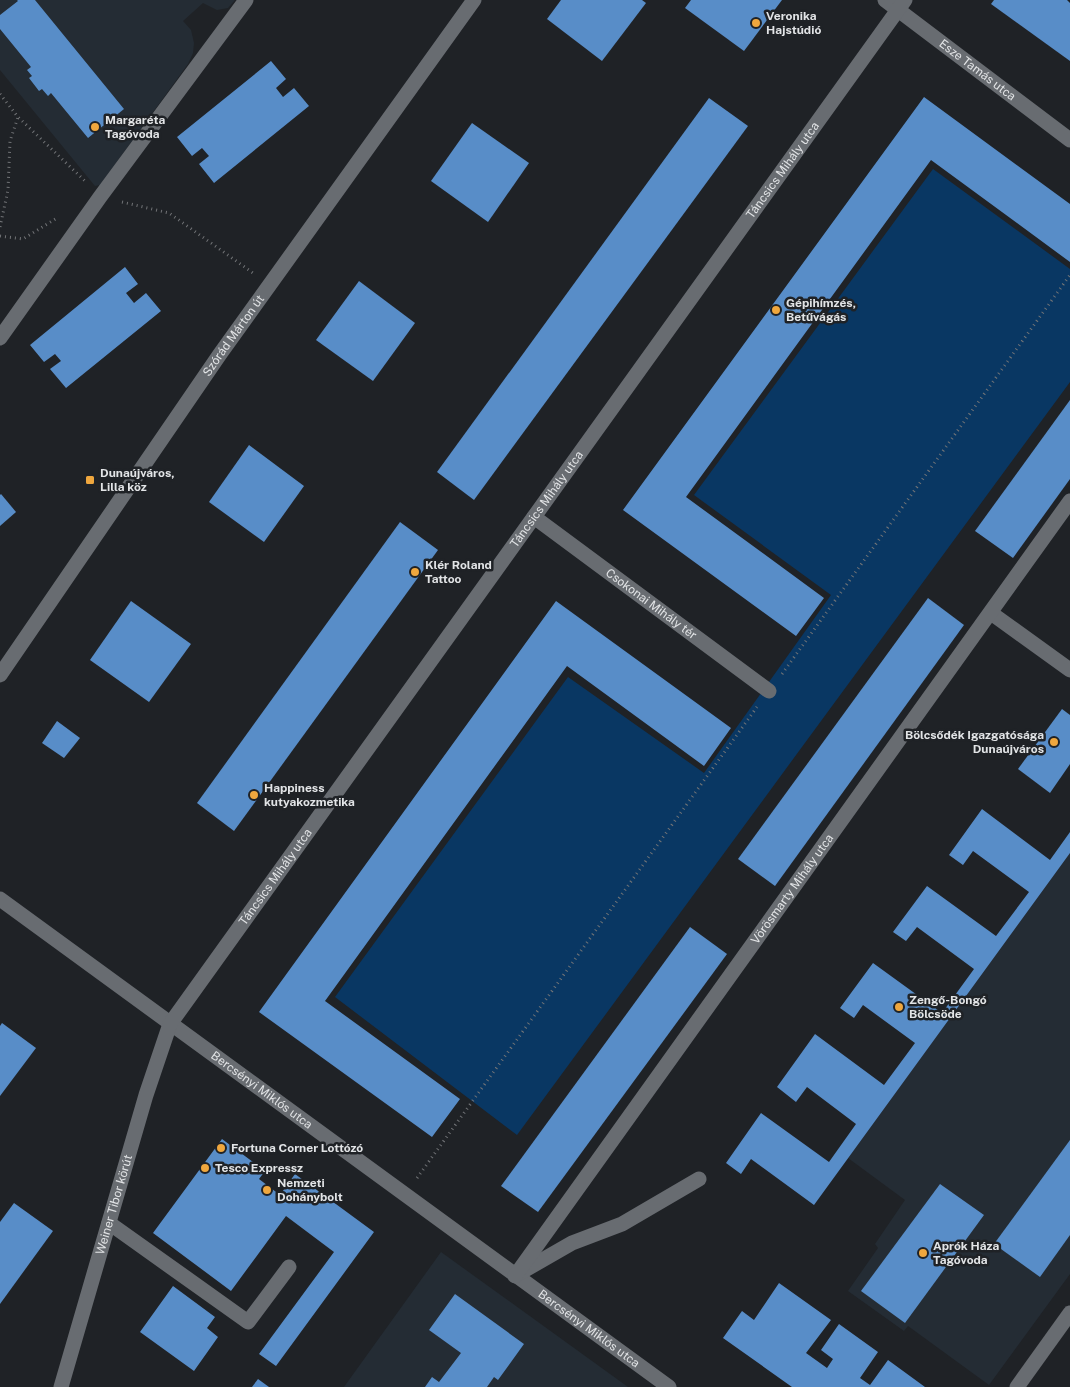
<svg xmlns="http://www.w3.org/2000/svg" width="1070" height="1387" font-family="'Public Sans',sans-serif">
<style>
.built{fill:#242c34}
.green{fill:#093763}
.building{fill:#588dc8}
.lines{fill:none;stroke-linecap:round;stroke-linejoin:round}
.path{stroke:#727477;stroke-width:3;stroke-dasharray:1 4;stroke-linecap:butt}
.minor{stroke:#686c71;stroke-width:15}
.poi-dot{fill:#efa73e;stroke:#1f2226;stroke-width:2}
.labels{text-anchor:middle;stroke-width:5;stroke-linejoin:round;paint-order:stroke}
.poi-label{font-size:12px;font-weight:bold;fill:#e2e4e6;stroke:#1f2226;text-anchor:start}
.street-label{font-size:12px;fill:#e2e4e6;stroke:#1f2226}
</style>
<rect width="100%" height="100%" fill="#1f2226"/>
<!-- built -->
<g class="built">
<path d="M0,0H235L228,8L217,10L203,3L183,21L191,30L194,43L193,53L188,64L100,185L95,186L0,70Z"/>
<path d="M1070,853V1274L989,1385L908,1326L904,1331L848,1291L878,1248L875,1244L905,1200L848,1158Z"/>
<path d="M441,1252L628,1387H344Z"/>
</g>
<!-- green -->
<path class="green" d="M933,169L1070,269V382L517,1135L335,997L568,677L704,773L831,595L694,495Z"/>
<!-- building -->
<g class="building">
<path d="M17,0H35L124,109L88,138L51,93L48,96L42,89L39,91L29,78L32,76L27,70L31,67L0,29V15L18,1Z"/>
<path d="M561,0H642L646,3L602,61L547,19Z"/>
<path d="M691,0H782L744,51L685,8Z"/>
<path d="M994,0H1067L1070,3V61L991,4Z"/>
<path d="M271,61L286,79L276,88L283,97L294,88L309,106L214,183L199,164L209,156L202,148L192,156L177,137Z"/>
<path d="M924,97L1070,204V262L931,160L686,497L824,598L796,636L623,510Z"/>
<path d="M709,98L748,126L474,500L437,472Z"/>
<path d="M472,123L529,163L488,222L431,181Z"/>
<path d="M125,267L138,284L126,293L134,303L146,293L161,311L66,388L50,369L61,361L55,354L44,362L30,345Z"/>
<path d="M359,281L415,323L373,381L316,340Z"/>
<path d="M1070,400V479L1013,558L975,531Z"/>
<path d="M249,445L304,486L264,542L209,502Z"/>
<path d="M1,494L16,512L0,526V495Z"/>
<path d="M400,522L438,550L234,831L197,803Z"/>
<path d="M928,598L964,625L775,886L738,859Z"/>
<path d="M131,601L191,644L149,702L90,660Z"/>
<path d="M556,601L731,728L704,766L567,666L325,1001L460,1099L432,1137L259,1012Z"/>
<path d="M1062,709L1070,715V764L1050,793L1018,769Z"/>
<path d="M57,721L80,738L64,758L42,743Z"/>
<path d="M982,809L1050,860L1070,832V853L814,1205L751,1159L741,1174L726,1163L761,1113L829,1162L856,1124L807,1087L796,1102L777,1087L815,1034L884,1085L915,1043L863,1005L854,1018L840,1008L873,963L942,1013L974,969L917,927L906,941L893,932L927,886L996,936L1029,892L973,851L963,865L949,855Z"/>
<path d="M690,927L727,954L538,1212L501,1186Z"/>
<path d="M2,1023L36,1048L0,1096V1026Z"/>
<path d="M222,1139L265,1171L259,1179L280,1195L295,1174L374,1232L276,1366L259,1354L334,1252L286,1216L231,1291L153,1233Z"/>
<path d="M1070,1140V1235L1040,1277L994,1244Z"/>
<path d="M940,1184L984,1215L905,1323L861,1291Z"/>
<path d="M14,1203L53,1231L0,1304V1222Z"/>
<path d="M779,1283L831,1320L806,1353L827,1368L833,1359L821,1350L839,1324L878,1352L860,1378L870,1385L888,1360L925,1387H792L723,1338L742,1311L754,1320Z"/>
<path d="M173,1286L215,1317L207,1328L218,1337L194,1371L140,1332Z"/>
<path d="M455,1294L524,1344L498,1380L494,1377L487,1387H425L432,1377L439,1382L461,1353L429,1330Z"/>
<path d="M258,1379L269,1387H252Z"/>
</g>
<g class="lines">
<!-- path -->
<g class="path">
<path d="M0,94L18,117L85,181"/>
<path d="M122,202L169,213L253,273"/>
<path d="M0,227L8,190L10,141L18,117"/>
<path d="M0,236L23,239L57,218"/>
<path d="M782,674L1070,275"/>
<path d="M417,1178L757,707"/>
</g>
<!-- minor -->
<g class="minor">
<path id="s1" d="M885,0L1070,140"/>
<path d="M0,338L100,197L246,0"/>
<path id="s2" d="M534,517L769,691"/>
<path d="M991,613L1070,670"/>
<path id="s3" d="M0,675L220,354L474,0"/>
<path id="s4" d="M0,899L669,1387"/>
<path d="M109,1223L248,1322L289,1267"/>
<path d="M518,1274L572,1243L622,1224L699,1179"/>
<path id="s5" d="M515,1276L1070,501"/>
<path id="s6" d="M61,1387L146,1095L170,1024L905,0"/>
<path d="M1017,1387L1070,1313"/>
</g>
</g>
<!-- markers -->
<g class="poi-dot">
<circle cx="756" cy="23" r="5"/>
<circle cx="95" cy="127" r="5"/>
<circle cx="776" cy="310" r="5"/>
<rect x="85" y="475" width="10" height="10" rx="2.5"/>
<circle cx="415" cy="572" r="5"/>
<circle cx="1054" cy="742" r="5"/>
<circle cx="254" cy="795" r="5"/>
<circle cx="899" cy="1007" r="5"/>
<circle cx="221" cy="1148" r="5"/>
<circle cx="205" cy="1168" r="5"/>
<circle cx="267" cy="1190" r="5"/>
<circle cx="923" cy="1253" r="5"/>
</g>
<g class="labels">
<!-- poi labels -->
<g class="poi-label">
<text x="766" y="20">Veronika<tspan x="766" dy="14">Hajstúdió</tspan></text>
<text x="105" y="124">Margaréta<tspan x="105" dy="14">Tagóvoda</tspan></text>
<text x="786" y="307">Gépihímzés,<tspan x="786" dy="14">Betűvágás</tspan></text>
<text x="100" y="477">Dunaújváros,<tspan x="100" dy="14">Lilla köz</tspan></text>
<text x="425" y="569">Klér Roland<tspan x="425" dy="14">Tattoo</tspan></text>
<text x="1044" y="739" text-anchor="end">Bölcsődék Igazgatósága<tspan x="1044" dy="14">Dunaújváros</tspan></text>
<text x="264" y="792">Happiness<tspan x="264" dy="14">kutyakozmetika</tspan></text>
<text x="909" y="1004">Zengő-Bongó<tspan x="909" dy="14">Bölcsöde</tspan></text>
<text x="231" y="1152">Fortuna Corner Lottózó</text>
<text x="215" y="1172">Tesco Expressz</text>
<text x="277" y="1187">Nemzeti<tspan x="277" dy="14">Dohánybolt</tspan></text>
<text x="933" y="1250">Aprók Háza<tspan x="933" dy="14">Tagóvoda</tspan></text>
</g>
<!-- street labels -->
<g class="street-label">
<text dy="4" stroke="none"><textPath href="#s1" startOffset="116">Esze Tamás utca</textPath></text>
<text dy="4" stroke="none"><textPath href="#s6" startOffset="1430">Táncsics Mihály utca</textPath></text>
<text dy="4" stroke="none"><textPath href="#s3" startOffset="412">Szórád Márton út</textPath></text>
<text dy="4" stroke="none"><textPath href="#s6" startOffset="1025">Táncsics Mihály utca</textPath></text>
<text dy="4" stroke="none"><textPath href="#s2" startOffset="146">Csokonai Mihály tér</textPath></text>
<text dy="4" stroke="none"><textPath href="#s6" startOffset="560">Táncsics Mihály utca</textPath></text>
<text dy="4" stroke="none"><textPath href="#s5" startOffset="476">Vörösmarty Mihály utca</textPath></text>
<text dy="4" stroke="none"><textPath href="#s4" startOffset="324">Bercsényi Miklós utca</textPath></text>
<text dy="4" stroke="none"><textPath href="#s6" startOffset="190">Weiner Tibor körút</textPath></text>
<text dy="4" stroke="none"><textPath href="#s4" startOffset="729">Bercsényi Miklós utca</textPath></text>
</g>
</g>
</svg>
